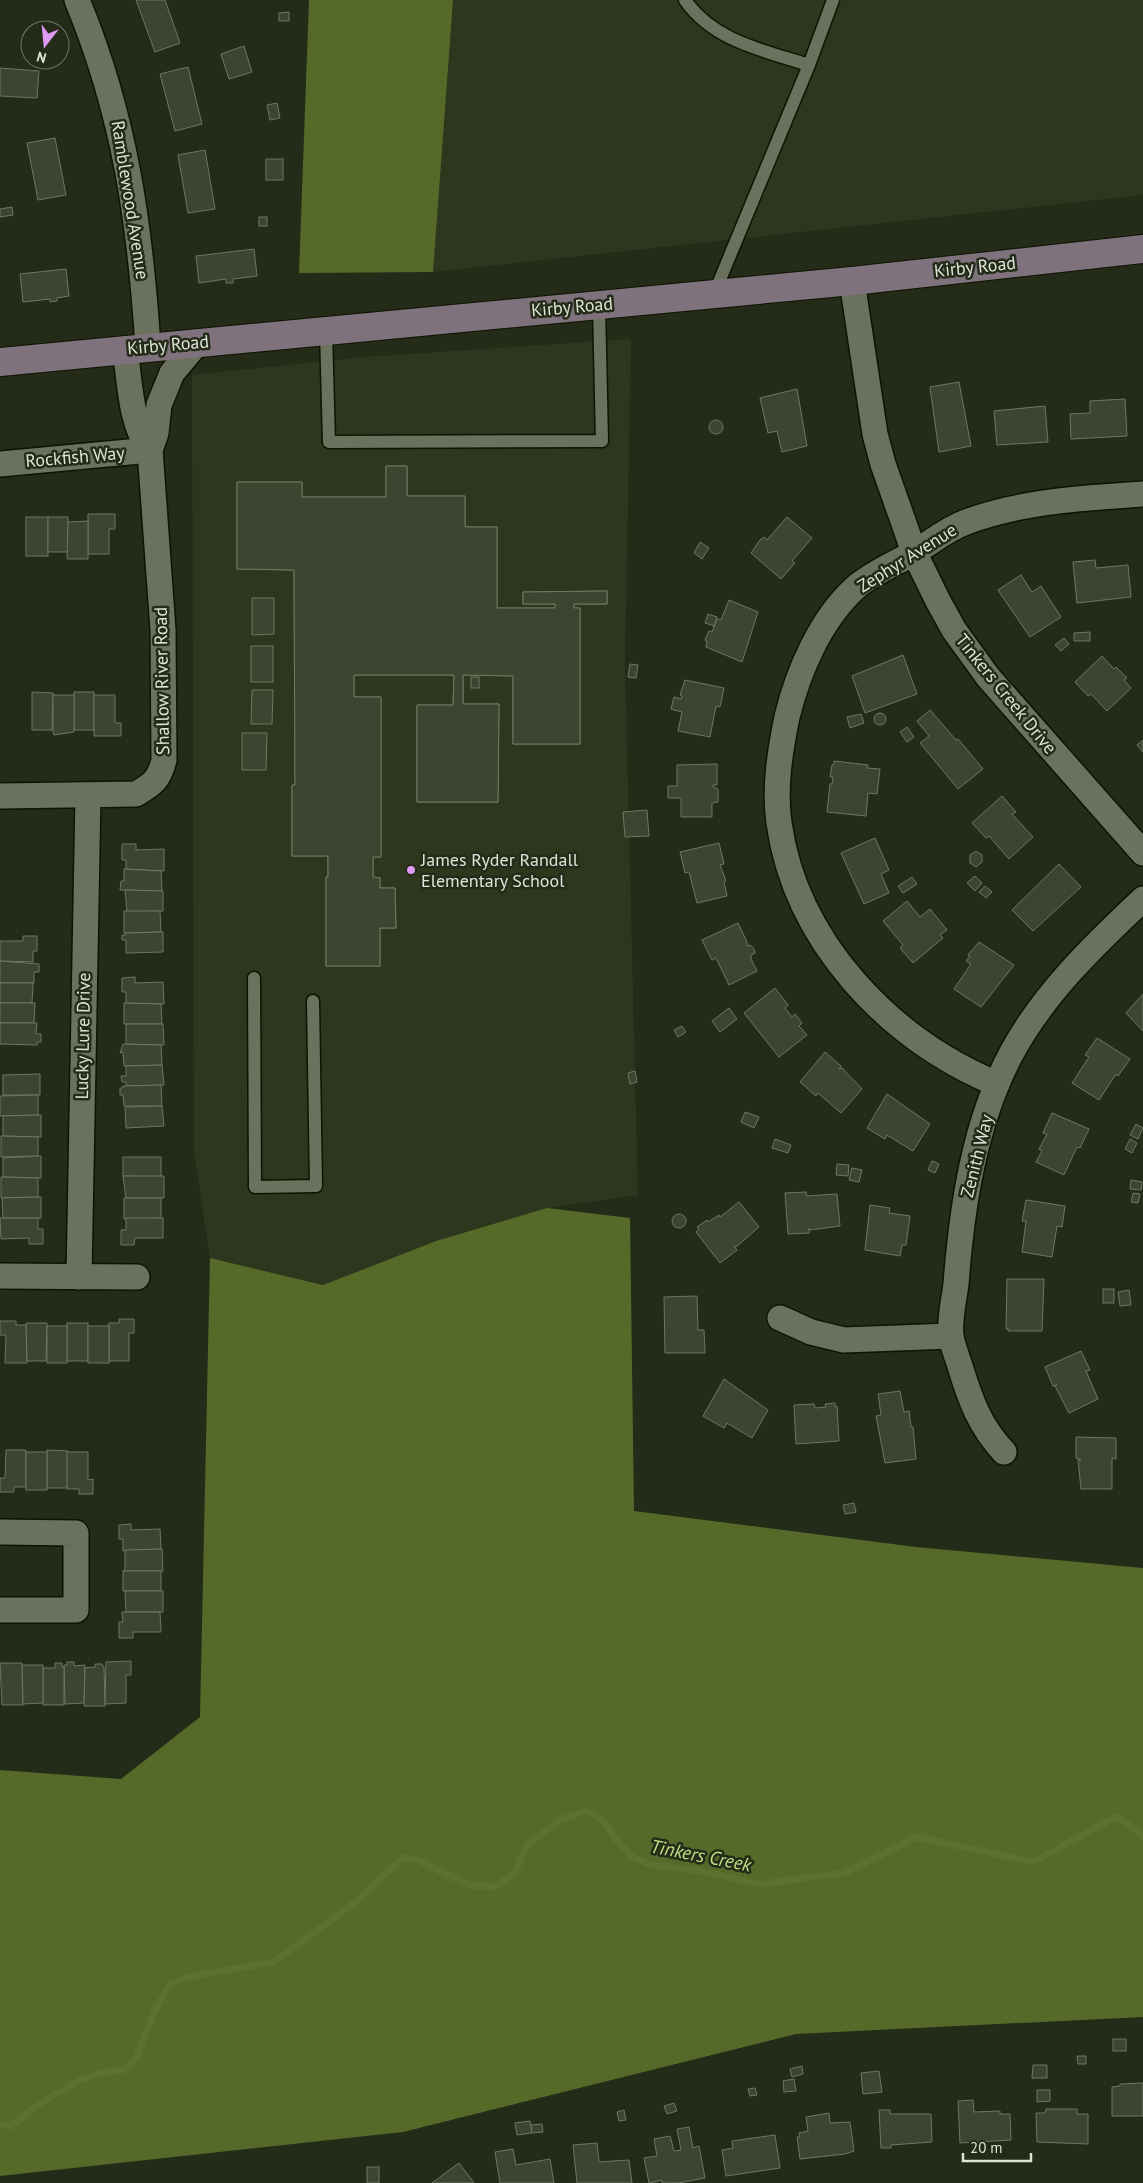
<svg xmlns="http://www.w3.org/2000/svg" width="1143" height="2183" font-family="'PT Sans',sans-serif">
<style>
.built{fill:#2e361d}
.forest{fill:#556a29}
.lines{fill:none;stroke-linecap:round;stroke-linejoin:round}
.stream{stroke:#5c7131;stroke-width:7}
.building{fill:#3d4430;stroke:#6f7762;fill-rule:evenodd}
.lane-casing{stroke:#0e1303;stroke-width:15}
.street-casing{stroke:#0e1303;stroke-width:28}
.secondary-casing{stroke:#0e1303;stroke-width:30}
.lane{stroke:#6a725d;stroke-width:12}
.street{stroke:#6a725d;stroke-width:25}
.secondary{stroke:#7f727c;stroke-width:28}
.poi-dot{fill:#dd99f3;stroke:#242b18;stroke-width:2}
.labels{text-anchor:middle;stroke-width:5;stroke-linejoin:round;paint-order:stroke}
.street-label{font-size:18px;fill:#dee3d7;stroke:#242b18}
.poi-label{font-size:18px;fill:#dee3d7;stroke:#242b18;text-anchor:start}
.water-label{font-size:19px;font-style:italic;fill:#c0e084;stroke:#242b18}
</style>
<rect width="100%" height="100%" fill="#242b18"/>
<!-- built -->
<g class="built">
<path d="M449,0H1143V195L433,272Z"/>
<path d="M631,339L625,664L638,1195L547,1208L436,1241L323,1285L210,1258L194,1151L192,375L363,357Z"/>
</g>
<!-- forest -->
<g class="forest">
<path d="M309,0H453L433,272L299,273Z"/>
<path d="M547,1208L630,1218L634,1511L916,1547L1143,1568V2017L796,2034L403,2132L0,2176V1770L121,1779L200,1717L210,1258L323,1285L436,1241Z"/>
</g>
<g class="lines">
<!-- stream -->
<path class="stream" d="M0,2124L11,2126L38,2105L78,2081L100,2073L126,2069L136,2058L154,2012L170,1984L188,1977L274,1962L353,1904L403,1858L418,1860L469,1885L494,1887L514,1874L527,1845L560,1820L585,1811L604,1821L617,1841L631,1856L651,1865L696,1870L761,1884L844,1873L917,1837L1033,1862L1117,1816L1143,1836"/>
</g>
<!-- building -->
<g class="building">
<path d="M136,0H165L180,43L155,52Z"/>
<path d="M289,12V21H279V13Z"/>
<path d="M244,46L252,72L229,79L221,54Z"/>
<path d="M188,67L202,124L175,131L160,74Z"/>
<path d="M0,68L39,71L37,98L0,96Z"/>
<path d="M277,103L280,118L270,120L267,105Z"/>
<path d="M55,138L66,195L38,200L27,143Z"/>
<path d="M205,150L215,209L188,213L178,155Z"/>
<rect x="266" y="159" width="17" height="21"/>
<path d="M12,207L13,215L0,217V209Z"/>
<rect x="259" y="217" width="8" height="9"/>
<path d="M254,249L257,276L233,279V283H226V279L199,283L196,256Z"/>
<path d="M66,269L69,296L57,298V301L50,302V299L23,302L20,274Z"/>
<path d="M959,382L971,446L939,452L930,387Z"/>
<path d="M797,389L807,446L782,452L777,431L768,433L760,398Z"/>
<path d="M1125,399L1127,436L1071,439L1070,414L1090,413V401Z"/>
<path d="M1045,406L1048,442L997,445L994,411Z"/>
<circle cx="716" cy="427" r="7"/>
<path d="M386,466H407V496H465V527H497V608H555V604H523V592L607,591V604H574V608H580V744H513V676L463,675V704H499L498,802H417V705H453L454,675H354V697H381V857H373V877L380,878V888H395L396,928H380V966H326V877H328V856H292V785H295L294,570L237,569V482H302V497H386ZM415,552L414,599L381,598L382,553Z"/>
<path d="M386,466H407V496H465V527H497V608H555V604H523V592L607,591V604H574V608H580V744H513V676L463,675V704H499L498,802H417V705H453L454,675H354V697H381V857H373V877L380,878V888H395L396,928H380V966H326V877H328V856H292V785H295L294,570L237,569V482H302V497H386Z"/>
<path d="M88,514H115V529H109V554H88Z"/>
<rect x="26" y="517" width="22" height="39"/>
<rect x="48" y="517" width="20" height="35"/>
<path d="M787,517L812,538L792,561L795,563L781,579L751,553L760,540L764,537L767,540Z"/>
<path d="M88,521V559H67L68,522Z"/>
<path d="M700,542L709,548L702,559L694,553Z"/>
<path d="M1095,560L1096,568L1128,565L1131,597L1077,603L1073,562Z"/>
<path d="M1021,575L1032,592L1041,586L1061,617L1030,637L998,590Z"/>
<path d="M252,598H274V634L252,635Z"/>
<path d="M729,600L758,612L742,662L706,647L707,641L705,640L709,631L712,632L717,619L721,620Z"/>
<path d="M708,614L717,617L714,626L705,623Z"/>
<path d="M1090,632V641H1074V633Z"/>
<path d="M1064,638L1069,644L1061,651L1055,645Z"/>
<rect x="251" y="646" width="22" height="36"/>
<path d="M903,655L917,694L865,713L852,676Z"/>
<path d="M1102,656L1114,669L1116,667L1127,678L1124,680L1131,688L1107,711L1091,694L1088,696L1075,682Z"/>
<path d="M630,664L638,665L636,678L628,677Z"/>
<rect x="471" y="677" width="8" height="11"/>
<path d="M685,680L724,688L720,707L716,706L710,737L678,731L682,712L671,709L674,697L681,699L682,696L680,695Z"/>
<path d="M252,690H273L272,724H251Z"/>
<path d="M32,692L53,693L52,730H32Z"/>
<rect x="74" y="692" width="20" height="38"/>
<path d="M53,695H74V732L54,735L53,732Z"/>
<path d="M94,695H115V723H121V736H94Z"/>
<path d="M930,710L956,740L958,739L983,769L958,789L920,743L929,736L917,721Z"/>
<circle cx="880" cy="719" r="6"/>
<path d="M861,714L864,723L850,728L847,717Z"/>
<path d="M907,727L914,737L907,742L900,732Z"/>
<path d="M242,733H267L266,770H242Z"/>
<path d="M1143,740V752L1137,745Z"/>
<path d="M834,761L868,765L867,768L880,769L877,794L868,793L866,816L827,812L830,784H832L833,777H830L832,765H834Z"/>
<path d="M717,764V785H713V787L718,789V802L712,803V817H681V798H668V786H677V765Z"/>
<path d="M1002,796L1016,812L1012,814L1033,837L1009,859L989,836L986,838L972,823Z"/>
<path d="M647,810L649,836L625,837L623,812Z"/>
<path d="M875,838L889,870L881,874L889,893L864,904L841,853Z"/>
<path d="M719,843L724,864L720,865L726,881L724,882L727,896L697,903L689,872L685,873L680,852Z"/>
<path d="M122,844H136V850L164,849V871L126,869V860H122Z"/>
<path d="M976,851L982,855V862L976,867L970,863V855Z"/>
<path d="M1059,864L1081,887L1033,931L1012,910Z"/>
<path d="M124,869L161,871L162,891L120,890L121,881H124Z"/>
<path d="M975,876L982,883L975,891L967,883Z"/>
<path d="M912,877L917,884L903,893L898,886Z"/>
<path d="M985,886L992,892L986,898L979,892Z"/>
<path d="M125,890L163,891V911L127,912Z"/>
<path d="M907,901L920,917L930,909L947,930L940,935L943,938L913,963L900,948L903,945L883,921Z"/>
<path d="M124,911H160L161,932L124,933Z"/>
<path d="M738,923L747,942V946L750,945L754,949L755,953L751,955V959L757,971L729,985L716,958L712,960L702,940Z"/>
<path d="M161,932H163V952L126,953V940H122V935H126V933Z"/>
<path d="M23,936H37V951H33V962L0,961V941H23Z"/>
<path d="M979,942L1014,965L981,1007L954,989L971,964L966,961L970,956L968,955Z"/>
<path d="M0,961L39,964V972H34V983H0Z"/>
<path d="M135,977V983L163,982L164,1004L126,1003V992H122V978Z"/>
<path d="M0,983H33L32,1003H0Z"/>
<path d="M775,988L788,1005L785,1008L792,1017L795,1014L802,1023L799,1026L807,1035L779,1057L744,1013Z"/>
<path d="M1143,994V1031L1126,1013Z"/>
<path d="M0,1003H35L34,1023H0Z"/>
<path d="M124,1003L161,1004L162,1024H124Z"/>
<path d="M729,1008L737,1019L720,1032L712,1021Z"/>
<path d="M0,1023H37L36,1034H41V1042H37V1045L0,1044Z"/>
<path d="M126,1024H163L164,1045L126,1044Z"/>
<path d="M682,1026L686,1032L678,1037L674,1030Z"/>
<path d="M1097,1038L1130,1059L1118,1076L1116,1074L1099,1100L1072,1083L1089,1057L1085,1055Z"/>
<path d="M123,1044L161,1045L162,1065L124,1066L123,1052L120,1053Z"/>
<path d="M825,1052L841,1066L839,1069L842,1068L862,1089L841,1113L818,1093L816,1096L800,1082Z"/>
<path d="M162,1065L164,1085L126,1086V1082H122L121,1076H126V1066Z"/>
<path d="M635,1071L637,1082L630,1084L628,1073Z"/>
<path d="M40,1074V1095H3V1075Z"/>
<path d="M161,1085L162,1106H124L123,1095H120V1088H123V1086Z"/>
<path d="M887,1094L930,1124L913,1151L887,1135L885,1139L867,1128Z"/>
<path d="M38,1095V1115L0,1116V1096Z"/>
<path d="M162,1106L164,1126L126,1128L125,1107Z"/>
<path d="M745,1112L759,1117L754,1128L741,1122Z"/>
<path d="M1052,1113L1089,1129L1080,1148L1077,1147L1064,1175L1036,1162L1042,1151L1039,1149L1047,1134L1043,1133Z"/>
<path d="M38,1115H41V1137L3,1136V1116Z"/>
<path d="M1136,1124L1143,1128L1138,1139L1130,1135Z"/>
<path d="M1,1136L38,1137V1156L1,1157Z"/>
<path d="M775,1139L791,1145L788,1153L772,1148Z"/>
<path d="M1130,1139L1137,1143L1132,1153L1125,1149Z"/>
<path d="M38,1156H41V1178L3,1177V1158Z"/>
<path d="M123,1157H161V1177L123,1176Z"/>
<path d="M932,1161L939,1164L935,1173L928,1170Z"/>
<path d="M837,1164L849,1165L848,1176L836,1175Z"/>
<path d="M852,1168L862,1170L859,1182L849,1180Z"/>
<path d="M123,1176H164V1198H126Z"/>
<path d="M1,1177L38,1178V1197L1,1198Z"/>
<path d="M1131,1180L1142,1182L1141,1190L1130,1189Z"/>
<path d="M806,1192L807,1196L837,1194L840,1226L810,1230L809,1228V1233L788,1234L785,1193Z"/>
<path d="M1133,1193L1140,1194L1138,1203L1131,1202Z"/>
<path d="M38,1197H41V1218H3L2,1198Z"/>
<path d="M124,1198H161V1218L124,1219Z"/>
<path d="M1026,1200L1065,1206L1062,1227L1057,1226L1052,1257L1022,1252L1026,1221H1022Z"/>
<path d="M739,1202L759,1227L736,1247L734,1246L737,1250L720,1263L696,1232L699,1229L697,1227L707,1220L708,1222L719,1215L720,1217Z"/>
<path d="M870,1205L890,1208L889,1213L910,1216L906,1245H902L900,1256L865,1250Z"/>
<circle cx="679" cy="1221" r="7"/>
<path d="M0,1218H38V1229H43V1244H29V1238L1,1239Z"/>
<path d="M126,1218H163V1238H135L134,1245H121V1230H126Z"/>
<path d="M1007,1279H1044L1042,1331H1008V1328L1006,1329Z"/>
<rect x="1103" y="1289" width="11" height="14"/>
<path d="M1129,1290L1131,1305L1120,1306L1118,1292Z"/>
<path d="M697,1296L698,1330H704L705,1353H665L664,1297Z"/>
<path d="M119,1319H134V1333H129V1361H109V1323H119Z"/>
<path d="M0,1321H16V1325H26L27,1363H5L6,1335H0Z"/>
<path d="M26,1323H47L46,1361H27Z"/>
<rect x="67" y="1323" width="21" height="38"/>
<rect x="47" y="1326" width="20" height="37"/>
<rect x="88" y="1326" width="21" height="37"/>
<path d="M1081,1351L1090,1370L1086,1371L1098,1399L1069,1413L1055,1386L1057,1385L1053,1386L1045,1367Z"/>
<path d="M724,1379L768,1410L752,1438L727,1423L724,1428L703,1416Z"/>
<path d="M900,1391L904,1412L909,1411L911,1427H913L916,1459L885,1463L876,1416L881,1415L878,1394Z"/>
<path d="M835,1403V1407L837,1406L839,1441L796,1444L794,1405L814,1404L815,1408L826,1407L825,1404Z"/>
<path d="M1076,1437L1116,1438V1459L1112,1458V1489H1081L1078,1460H1081L1076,1458Z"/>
<path d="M6,1450H26V1487H14V1492H0V1478H5Z"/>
<path d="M47,1450L68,1451L67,1488H47Z"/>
<rect x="26" y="1452" width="21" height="38"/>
<path d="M67,1452H88V1480L93,1479V1494H79V1489H67Z"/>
<path d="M854,1503L856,1512L845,1514L843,1505Z"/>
<path d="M131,1524V1530L160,1529L161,1549L123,1551V1539H119V1525Z"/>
<path d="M161,1549H162L163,1571H123L125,1569V1550Z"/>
<rect x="123" y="1571" width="38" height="20"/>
<path d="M125,1591H163V1612H126Z"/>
<path d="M122,1612H160L161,1632H133V1638H119V1622H123Z"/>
<path d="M131,1661V1675H126V1703L105,1704L106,1662Z"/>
<path d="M67,1662H74V1666L85,1665L84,1703L65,1704L64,1665H67Z"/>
<path d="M0,1663H22L23,1705H2Z"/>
<path d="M55,1663H62V1667H64V1705H43V1668H55Z"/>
<path d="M95,1664H102L104,1667L105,1706H84L85,1668L95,1667Z"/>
<path d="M22,1665H43V1703L23,1704Z"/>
<rect x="1113" y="2039" width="13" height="12"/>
<path d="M1077,2056H1086V2064H1078Z"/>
<path d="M1033,2065H1047V2078H1032Z"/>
<path d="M802,2066L803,2074L792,2077L790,2069Z"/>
<path d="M879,2071L882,2092L863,2094L861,2073Z"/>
<path d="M794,2079L796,2091L784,2092L783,2081Z"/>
<path d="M1143,2083V2116H1112V2087L1120,2086V2084Z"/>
<path d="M755,2088L757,2095L750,2096L748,2089Z"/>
<path d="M1037,2090H1050V2101L1037,2102Z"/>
<path d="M973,2100L974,2112L1000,2111V2114H1010L1011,2140L960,2143L958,2101Z"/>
<path d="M674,2103L677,2111L667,2114L664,2106Z"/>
<path d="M1046,2109H1077V2114H1088V2144L1037,2142L1036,2113H1045Z"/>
<path d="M624,2110L626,2120L619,2121L617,2112Z"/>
<path d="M879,2110H890V2114H931L932,2142L891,2145V2148H881Z"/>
<path d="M829,2113L830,2123L850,2122L854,2151L845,2154L800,2159L797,2137H800L799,2133L808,2131L806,2117Z"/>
<path d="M530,2121L532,2133L517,2135L515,2123Z"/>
<path d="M542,2124L543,2132L532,2133L531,2125Z"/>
<path d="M689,2127L693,2148L699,2146L705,2178L678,2183H662V2180L649,2183L644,2158L657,2156L654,2139L670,2136L674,2151L681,2150L677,2129Z"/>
<path d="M775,2135L780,2168L726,2176L722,2150L733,2148L732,2141Z"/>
<path d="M597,2143L599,2162L629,2160L632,2183H577L573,2145Z"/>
<path d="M513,2149L516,2165L550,2159L554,2183H500L495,2152Z"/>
<path d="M459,2163L474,2183H432Z"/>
<rect x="367" y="2167" width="12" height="16"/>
</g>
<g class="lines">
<defs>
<g id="lane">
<path d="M685,0C713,41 765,51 809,65"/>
<path d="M714,294L809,65L833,0"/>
<path d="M326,331L329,442L602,441L599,305"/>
<path d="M254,978L255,1187L316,1186L313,1001"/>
</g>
<g id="street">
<path d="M77,0C125,116 140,223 148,347"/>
<path d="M852,281L875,434L883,464L914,552L938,601L954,630L988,677L1143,853"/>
<path d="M125,349C130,383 130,422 150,450"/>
<path d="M0,464L150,450"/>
<path d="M0,796L136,794C153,784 159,780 164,760L163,630L150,450L156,433L159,405L172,373L198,342"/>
<path d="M997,1084C889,1039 796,942 779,823C774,788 780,751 787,717C798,672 820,620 855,588C871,574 892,565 910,555C929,544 945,530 966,522C1022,501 1084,498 1143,494"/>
<path d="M0,1276L137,1277"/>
<path d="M79,1277L88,796"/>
<path d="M780,1318L811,1332L844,1340L951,1336"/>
<path d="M1004,1452C980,1427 970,1399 960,1366C957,1357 953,1346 951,1337C949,1320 954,1300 956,1284C962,1206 974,1124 1011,1054C1043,994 1094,945 1143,899"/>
<path d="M0,1532L76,1533V1610H0"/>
</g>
<path id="secondary" d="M0,362L852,281L1143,249"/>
</defs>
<!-- lane casing -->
<use href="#lane" class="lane-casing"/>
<!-- street casing -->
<use href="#street" class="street-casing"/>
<!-- secondary casing -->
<use href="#secondary" class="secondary-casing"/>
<!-- lane -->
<use href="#lane" class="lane"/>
<!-- street -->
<use href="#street" class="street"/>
<!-- secondary -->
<use href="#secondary" class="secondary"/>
</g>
<!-- markers -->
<circle class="poi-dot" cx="411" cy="870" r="5"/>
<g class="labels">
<!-- street labels -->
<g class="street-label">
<text transform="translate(130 200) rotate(81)" y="6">Ramblewood Avenue</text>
<text transform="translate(975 267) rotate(-6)" y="6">Kirby Road</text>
<text transform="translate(572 307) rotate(-5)" y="6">Kirby Road</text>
<text transform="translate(168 345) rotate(-5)" y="6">Kirby Road</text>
<text transform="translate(75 457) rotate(-5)" y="6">Rockfish Way</text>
<text transform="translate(907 558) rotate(-32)" y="6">Zephyr Avenue</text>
<text transform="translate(162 681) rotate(-91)" y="6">Shallow River Road</text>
<text transform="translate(1006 694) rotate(51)" y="6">Tinkers Creek Drive</text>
<text transform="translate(83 1036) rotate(-89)" y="6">Lucky Lure Drive</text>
<text transform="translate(977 1156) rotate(-76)" y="6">Zenith Way</text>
</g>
<!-- poi labels -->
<g class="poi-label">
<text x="421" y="866">James Ryder Randall<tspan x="421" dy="21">Elementary School</tspan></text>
</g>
<!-- water labels -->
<g class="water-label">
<text transform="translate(701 1855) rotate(11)" y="7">Tinkers Creek</text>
</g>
</g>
<!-- north arrow -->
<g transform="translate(45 45) rotate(196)"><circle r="24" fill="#242b18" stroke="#6e7564"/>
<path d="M0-4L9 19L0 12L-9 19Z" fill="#dd99f3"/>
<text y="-8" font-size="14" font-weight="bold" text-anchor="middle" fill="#dee3d7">N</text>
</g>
<!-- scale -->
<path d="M963 2153v8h68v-8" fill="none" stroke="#dee3d7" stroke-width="2.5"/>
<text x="970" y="2153" font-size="15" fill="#dee3d7" stroke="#242b18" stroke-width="4" paint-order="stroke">20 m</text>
</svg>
